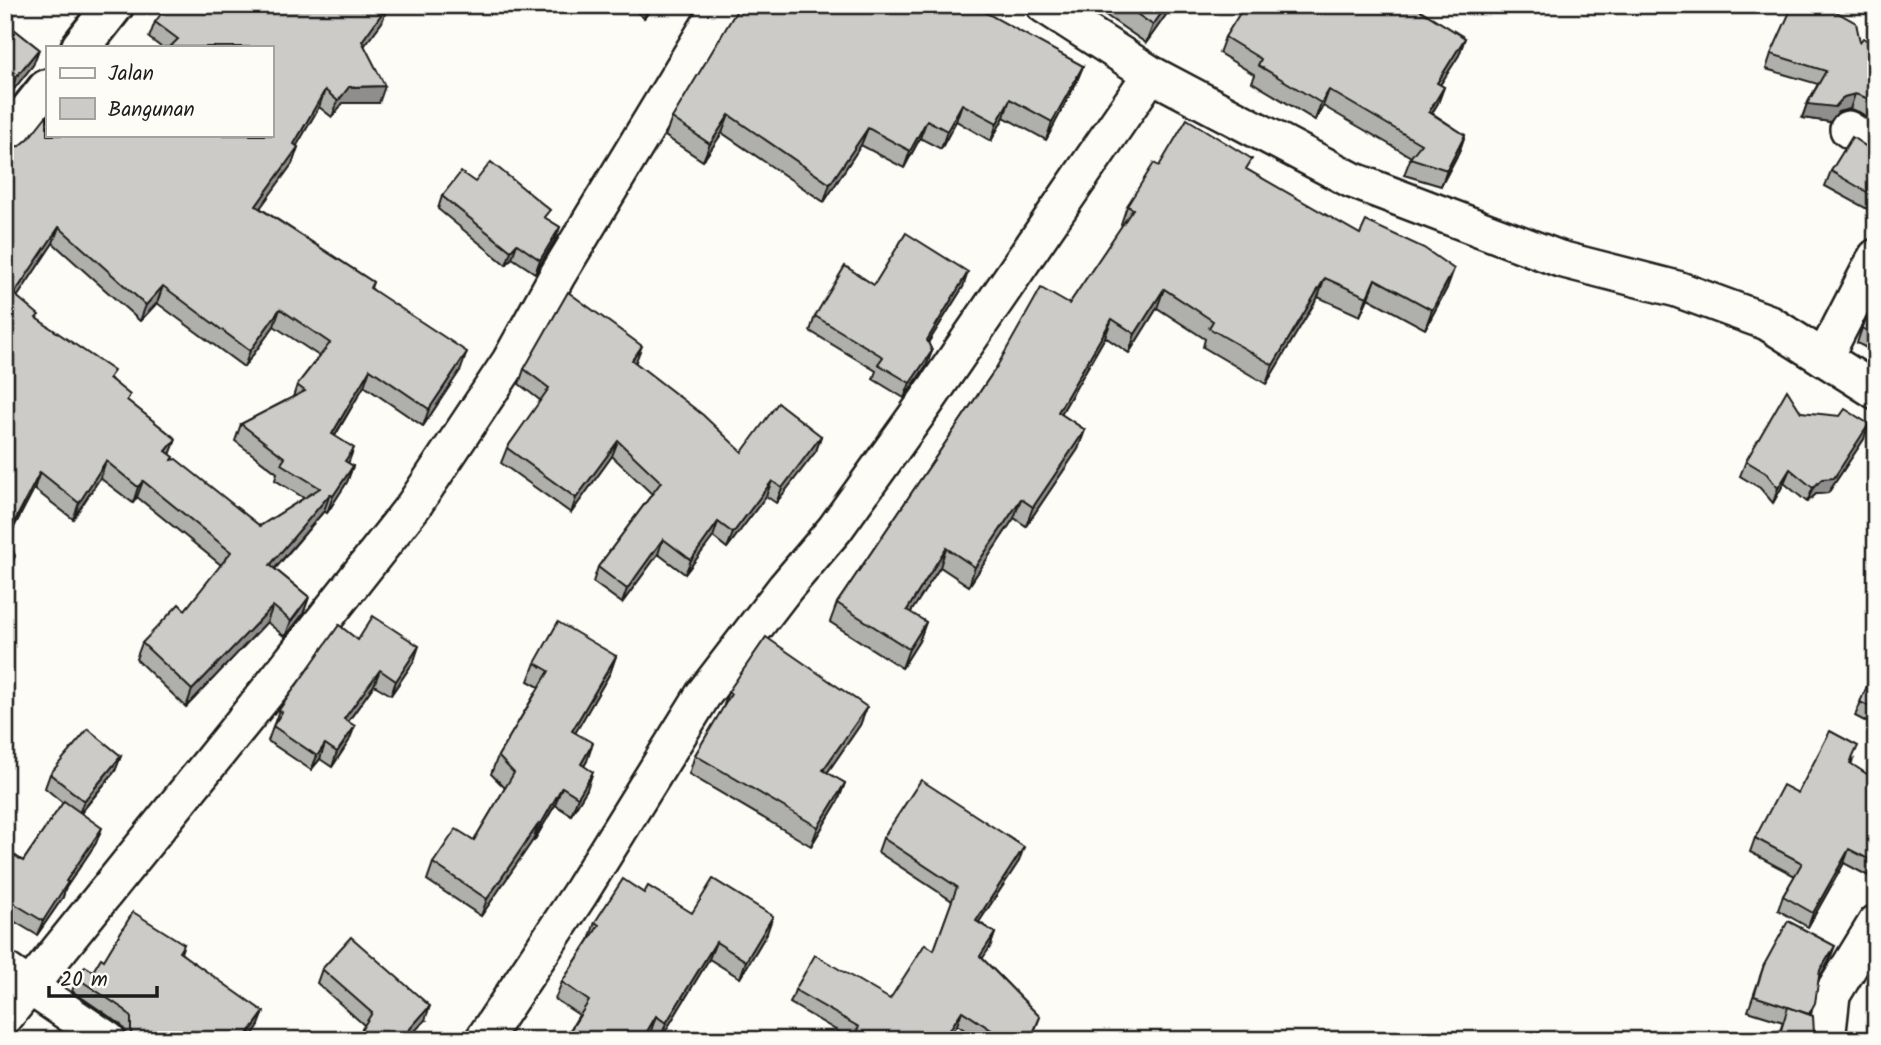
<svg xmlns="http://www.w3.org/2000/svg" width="1881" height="1045" font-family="Kalam,sans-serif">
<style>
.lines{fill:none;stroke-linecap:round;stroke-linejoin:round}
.minor-casing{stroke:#1c1c1c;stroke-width:40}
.tertiary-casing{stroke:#1c1c1c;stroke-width:44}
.minor{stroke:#fdfcf7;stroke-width:35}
.tertiary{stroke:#fdfcf7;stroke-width:38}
.wall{fill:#afafac;stroke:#1c1c1c;stroke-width:2;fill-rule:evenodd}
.shaded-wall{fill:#8f8e8c;stroke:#1c1c1c;stroke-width:2}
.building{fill:#cccbc8;stroke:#1c1c1c;stroke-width:2;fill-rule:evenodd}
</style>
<rect width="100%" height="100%" fill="#fdfcf7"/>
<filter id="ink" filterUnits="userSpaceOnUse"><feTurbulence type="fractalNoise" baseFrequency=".0143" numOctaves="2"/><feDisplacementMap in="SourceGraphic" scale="14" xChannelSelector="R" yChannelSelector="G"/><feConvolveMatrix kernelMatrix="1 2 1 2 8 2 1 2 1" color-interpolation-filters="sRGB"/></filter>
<g filter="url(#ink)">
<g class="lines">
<defs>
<g id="minor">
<path d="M1044,5L1151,74L1352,180L1560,259L1677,289L1767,322L1876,391"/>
<path d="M1848,129L1876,147"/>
<path d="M1824,358L1876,257"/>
<path d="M5,970L108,1040"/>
<path d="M5,1017L271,687L414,505L510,361L557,276L721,5"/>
<path d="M483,1040L579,895L703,695L785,588L835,529L926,402L1151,74"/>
<path d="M1827,1040L1832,995L1876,923"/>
</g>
<g id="tertiary">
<path d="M81,47L114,5"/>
<path d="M5,142L47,89"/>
</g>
</defs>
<!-- minor casing -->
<use href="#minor" class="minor-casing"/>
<!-- tertiary casing -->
<use href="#tertiary" class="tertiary-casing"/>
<!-- minor -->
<use href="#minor" class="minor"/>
<!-- tertiary -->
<use href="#tertiary" class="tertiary"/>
</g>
<!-- wall -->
<g class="wall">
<path d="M388,5L382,22L364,46L379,103H343L332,117L319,107L296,146L298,147L292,164L260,208L373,282L371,288L461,369L423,426L364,386L335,436L348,463L353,466L347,482L327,513L324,511L275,569L309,597L303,614L285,637L267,622L186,707L136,659L142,643L185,610L221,565L137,497L133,503L100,478L73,519L34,489L8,539L9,572L5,578L8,147L271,135V47H161L149,38L155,22ZM53,243L140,321L157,303L244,367L274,326L319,356L297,385L293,397L241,424L235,441L277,473L275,480L304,498L260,526L173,460L170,454L176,439L128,401L111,379L37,319L17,297Z"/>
<path d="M628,5H655L644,18Z"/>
<path d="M1091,5H1173L1146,43Z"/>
<path d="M1324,5H1418L1417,8L1465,38L1459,55L1440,85L1444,87L1438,103L1432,113L1465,135L1459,152L1441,186L1404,175L1411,157L1323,106L1315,120L1252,82L1255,75L1219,53L1225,37L1323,7Z"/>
<path d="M5,22L39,49L33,65L10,94L5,90Z"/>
<path d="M1860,42L1876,46V123L1859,112L1850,109L1838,112L1830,122L1802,118L1807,104L1818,84L1766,69L1771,54Z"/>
<path d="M1083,66L1076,83L1046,140L1004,117L991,141L956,121L941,149L920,138L904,168L861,145L824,202L722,133L703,161L665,136L672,118Z"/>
<path d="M1870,149L1876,151V193L1867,209L1825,186L1831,171Z"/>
<path d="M1159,166L1248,170L1447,288L1425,329L1368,298L1360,316L1318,297L1266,384L1203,347L1205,339L1157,308L1129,353L1105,337L1061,414L1085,430L1078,449L1026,526L1014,518L969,586L940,567L910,613L926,622L919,641L902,668L830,622L837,603L996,368L1069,304L1122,226L1121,224L1127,206Z"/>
<path d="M475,182L547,219L560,227L555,240L535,273L512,258L506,265L438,209L442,196Z"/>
<path d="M874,285L963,287L928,343L932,351L926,366L904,398L873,379L876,371L810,331L815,316Z"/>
<path d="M1876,304V353L1857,343L1862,328Z"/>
<path d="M636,361L635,363L742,452L821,436L816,451L776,503L766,496L727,548L713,537L685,574L658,554L622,603L593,582L598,567L652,494L612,456L571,513L501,463L507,448L541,401L519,384L524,369Z"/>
<path d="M1801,412L1864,439L1828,493L1816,494L1807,502L1784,483L1773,503L1760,488L1740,476L1746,461Z"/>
<path d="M358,640L414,661L391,695L374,685L348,722L349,741L332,767L320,759L311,770L268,741L274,724L279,710Z"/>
<path d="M1876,654V727L1855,716L1874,670L1870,669Z"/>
<path d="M616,656L610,673L575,733L587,761L584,766L587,789L571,815L555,805L534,841L533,840L481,916L427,880L433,863L474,840L505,788L491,774L498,756L539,687L528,681L535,663Z"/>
<path d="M728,692L867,707L860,725L827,773L845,783L838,801L811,846L689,774L695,755L722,711Z"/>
<path d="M121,756L115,771L81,813L96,843L65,889L63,897L37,935L5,916V849L23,861L63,803L45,788L50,774Z"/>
<path d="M1853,760L1851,764L1876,780V880L1844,863L1808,927L1778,910L1783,896L1795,876L1750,852L1755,838L1798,793Z"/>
<path d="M883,838L1019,861L979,922L995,933L990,947L982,958L1040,1017L1031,1040H980L957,1025L851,1039L790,1003L795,990L890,999L934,950L952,901L878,852Z"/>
<path d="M644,893L692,913L767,933L740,978L709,959L660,1040L650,1034L646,1040H564L579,1015L555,999L562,982L589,940L595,922Z"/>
<path d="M184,944L181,953L259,1025L249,1040H126V1032L120,1024L72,991L77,978L93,971L104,960Z"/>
<path d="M1829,961L1819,978L1810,1015L1814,1033L1821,1040H1777L1783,1022L1748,1011L1764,965Z"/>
<path d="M322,969L425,1020L364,1025L317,983Z"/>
</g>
<!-- shaded-wall -->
<g class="shaded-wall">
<path d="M388,5L382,22L356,57L362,41Z"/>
<path d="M648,5H655L644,18Z"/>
<path d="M1167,5H1173L1146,43L1153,25Z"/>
<path d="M1465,38L1459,55L1431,99L1437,83Z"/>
<path d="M39,49L33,65L10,94L16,77Z"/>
<path d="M1083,66L1076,83L1046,140L1052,122Z"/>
<path d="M385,86L379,103H343L332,117L338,101L349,87Z"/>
<path d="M1444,87L1438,103L1423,128L1429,112Z"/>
<path d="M325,90L319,107L288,161L294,144Z"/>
<path d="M1329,90L1323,106L1315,120L1321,103Z"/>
<path d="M1855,94L1850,109L1838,112L1830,122L1802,118L1807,104Z"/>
<path d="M1010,99L1004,117L991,141L997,123Z"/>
<path d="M962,104L956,121L941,149L947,131Z"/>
<path d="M729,115L722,133L703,161L710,144Z"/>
<path d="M927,120L920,138L904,168L910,151Z"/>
<path d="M868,128L861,145L824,202L830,184Z"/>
<path d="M1465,135L1459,152L1441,186L1447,170Z"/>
<path d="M298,147L292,164L250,222L256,206Z"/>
<path d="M1876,188V193L1867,209L1872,195Z"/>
<path d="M59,227L53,243L8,311L14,294Z"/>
<path d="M560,227L555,240L535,273L540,260Z"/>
<path d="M517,244L512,258L506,265L511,251Z"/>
<path d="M1454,269L1447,288L1425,329L1432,310Z"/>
<path d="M968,272L963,287L921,354L927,340Z"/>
<path d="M1325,278L1318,297L1266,384L1273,365Z"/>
<path d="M1375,279L1368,298L1360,316L1367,297Z"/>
<path d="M163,286L157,303L140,321L146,305Z"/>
<path d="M1164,289L1157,308L1129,353L1135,334Z"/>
<path d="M280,309L274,326L244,367L250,351Z"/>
<path d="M1112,319L1105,337L1051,431L1058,412Z"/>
<path d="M642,346L636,361L626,375L632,360Z"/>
<path d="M932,351L926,366L904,398L910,383Z"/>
<path d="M467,352L461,369L423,426L429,409Z"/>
<path d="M370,369L364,386L326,450L332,434Z"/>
<path d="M1869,424L1864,439L1828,493L1816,494L1807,502L1813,488Z"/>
<path d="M1085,430L1078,449L1026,526L1033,507Z"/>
<path d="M821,436L816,451L776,503L782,488Z"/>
<path d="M176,439L170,455L166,451Z"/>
<path d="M618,441L612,456L571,513L576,498Z"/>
<path d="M354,448L348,464L345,461Z"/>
<path d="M106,461L100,478L73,519L79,503Z"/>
<path d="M353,466L347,482L327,513L333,496Z"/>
<path d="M1790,469L1784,483L1773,503L1778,488Z"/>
<path d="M40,472L34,489L5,544L7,536Z"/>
<path d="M143,481L137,497L133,503L138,487Z"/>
<path d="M772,481L766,496L727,548L733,533Z"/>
<path d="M330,494L324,511L264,581L270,565Z"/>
<path d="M1021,499L1014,518L969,586L975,567Z"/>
<path d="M718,522L713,537L685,574L691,560Z"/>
<path d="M663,539L658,554L622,603L627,589Z"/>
<path d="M946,548L940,567L900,629L907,610Z"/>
<path d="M15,556L9,572L5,578V571Z"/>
<path d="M309,597L303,614L285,637L291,621Z"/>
<path d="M273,606L267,622L186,707L192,690Z"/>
<path d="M926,622L919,641L902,668L909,649Z"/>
<path d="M419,646L414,661L391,695L396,681Z"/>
<path d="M616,656L610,673L566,749L572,731Z"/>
<path d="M380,670L374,685L339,734L344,719Z"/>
<path d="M867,707L860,725L816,789L823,770Z"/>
<path d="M355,726L349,741L332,767L337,752Z"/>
<path d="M593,743L587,761L574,782L581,764Z"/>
<path d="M325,744L320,759L311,770L317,756Z"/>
<path d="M121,756L115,771L78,816L84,801Z"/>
<path d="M593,772L587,789L571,815L578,797Z"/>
<path d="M845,783L838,801L811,846L818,827Z"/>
<path d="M562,787L555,805L534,841L541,824Z"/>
<path d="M539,823L533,840L481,916L487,899Z"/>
<path d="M102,828L96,843L65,889L63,897L37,935L43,921L66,881Z"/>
<path d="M1024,847L1019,861L971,934L976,921Z"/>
<path d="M1849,849L1844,863L1808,927L1813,913Z"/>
<path d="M773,916L767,933L740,978L746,961Z"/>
<path d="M995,933L990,947L975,970L980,956Z"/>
<path d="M716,942L709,959L660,1040L666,1023Z"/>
<path d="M1835,946L1829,961L1815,985L1820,970Z"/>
<path d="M430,1006L425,1020L407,1040H400Z"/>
<path d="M962,1011L957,1025L947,1040H943Z"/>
<path d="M264,1012L259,1025L249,1040H245Z"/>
<path d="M656,1016L650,1034L646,1040H642Z"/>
</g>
<!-- building -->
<g class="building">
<path d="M168,5H388L362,41L385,86L349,87L338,101L325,90L294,144L298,147L256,206L373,282L370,288L467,352L429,409L370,369L332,434L354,448L345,461L353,466L333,496L330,494L270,565L309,597L291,621L273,606L192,690L142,643L179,604L185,610L231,552L143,481L138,487L106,461L79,503L40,472L7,536L15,556L5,571V146L8,147L20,146L28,139L47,115V135H271V47H170L178,39L155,22ZM59,227L146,305L163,286L250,351L280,309L330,343L297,385L305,391L241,424L285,458L281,464L320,488L260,526L176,459L172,460L174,457L166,451L176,439L127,400L130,395L109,378L114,371L36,318L39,315L14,294Z"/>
<path d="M740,5H972L1083,66L1052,122L1010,99L997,123L962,104L947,131L927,120L910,151L868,128L830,184L729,115L710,144L672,118Z"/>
<path d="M1124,5H1167L1153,25Z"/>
<path d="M1245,5H1319L1323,7L1324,5H1416L1415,7L1465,38L1437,83L1444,87L1429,112L1465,135L1447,170L1410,158L1421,144L1329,90L1321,103L1258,65L1261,59L1225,37Z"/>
<path d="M1793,5H1824L1856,23L1860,42L1863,38L1876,46V105L1864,97L1855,94L1844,97L1835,107L1807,104L1826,71L1771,54Z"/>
<path d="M5,22L39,49L16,77L5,68Z"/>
<path d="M1187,119L1252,159L1246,169L1360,234L1366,221L1424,248L1454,269L1432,310L1375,279L1367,297L1325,278L1273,365L1209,328L1213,321L1164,289L1135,334L1112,319L1058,412L1085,430L1033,507L1021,499L975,567L946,548L907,610L926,622L909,649L837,603L996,368L1041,288L1069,304L1133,209L1127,206L1154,163L1159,166Z"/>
<path d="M1852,137L1870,149L1876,151V188L1872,195L1831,171Z"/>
<path d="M491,162L550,210L544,217L560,227L540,260L517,244L511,251L442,196L461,172L475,182Z"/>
<path d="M906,233L968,272L927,340L932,351L910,383L878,364L883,357L815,316L845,266L874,285Z"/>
<path d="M568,292L642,346L632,360L703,415L742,452L778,403L821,436L782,488L772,481L733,533L718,522L691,560L663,539L627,589L598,567L661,482L618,441L576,498L507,448L549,388L524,369Z"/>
<path d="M1876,304V336L1862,328Z"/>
<path d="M1787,390L1801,412L1840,416L1845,409L1869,424L1834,478L1822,479L1813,488L1790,469L1778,488L1766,473L1746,461Z"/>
<path d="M373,616L419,646L396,681L380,670L344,719L355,726L337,752L325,744L317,756L273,726L282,712L279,710L339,625L358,640Z"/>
<path d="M558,622L616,656L572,731L593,743L581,764L593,772L578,797L562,787L541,824L539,823L487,899L433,863L456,829L474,840L514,773L498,756L549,671L535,663Z"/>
<path d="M766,637L867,707L823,770L845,783L818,827L695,755L731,694L728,692Z"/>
<path d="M1876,666V710L1860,702Z"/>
<path d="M88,729L121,756L84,801L50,774Z"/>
<path d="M1830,731L1858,746L1850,763L1876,780V863L1849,849L1813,913L1783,896L1802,863L1755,838L1783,785L1798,793Z"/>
<path d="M921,780L1024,847L976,921L995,933L980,956L1040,1017L1030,1040H1007L962,1011L943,1040H851L859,1027L795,990L815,955L890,999L925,944L934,950L957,887L883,838Z"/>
<path d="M64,801L102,828L66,881L68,882L43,921L5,898V849L23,861Z"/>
<path d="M623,879L644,893L648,886L692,913L713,879L773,916L746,961L716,942L666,1023L656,1016L642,1040H638L635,1038L634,1040H564L589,1001L562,982L599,925L595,922Z"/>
<path d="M133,912L184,944L179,952L264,1012L245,1038L247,1040H141L131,1033V1018L125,1010L77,978L85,966L93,971L101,958L104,960Z"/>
<path d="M1788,921L1835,946L1820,970L1815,1003L1809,1014L1754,996L1764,965Z"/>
<path d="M351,937L430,1006L400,1040H355L372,1013L322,969Z"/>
<path d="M1788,1007L1813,1016L1814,1033L1821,1040H1778Z"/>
</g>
</g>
<!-- margin -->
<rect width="1881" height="1045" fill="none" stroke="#fdfcf7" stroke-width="28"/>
<rect x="14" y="14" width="1853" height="1017" fill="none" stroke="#1c1c1c" stroke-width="2.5" filter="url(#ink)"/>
<!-- legend -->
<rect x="46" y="46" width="228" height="91" fill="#fdfcf7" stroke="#a3a29f" stroke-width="2"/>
<rect x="60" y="68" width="35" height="10" fill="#fdfcf7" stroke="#a3a29f" stroke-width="2"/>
<text x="108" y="80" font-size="21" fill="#1c1c1c">Jalan</text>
<rect x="60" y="98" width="35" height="21" fill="#cccbc8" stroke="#a3a29f" stroke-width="2"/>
<text x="108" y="116" font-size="21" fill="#1c1c1c">Bangunan</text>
<!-- scale -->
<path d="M49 986v10h108v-10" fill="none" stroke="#1c1c1c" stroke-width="3.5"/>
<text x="60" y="986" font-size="21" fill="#1c1c1c" stroke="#fdfcf7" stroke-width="5" paint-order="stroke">20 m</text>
</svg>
